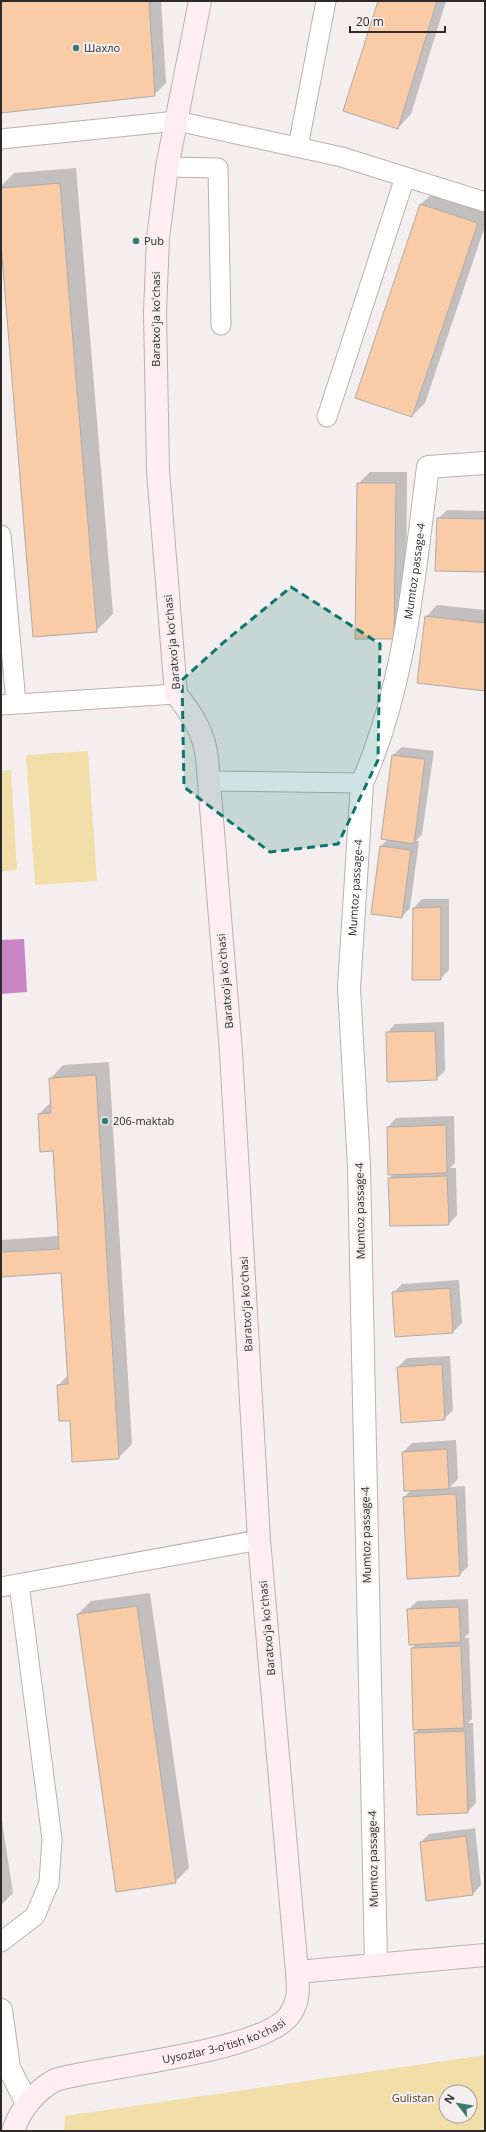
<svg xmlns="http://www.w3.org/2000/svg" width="486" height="2132" font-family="'Open Sans',sans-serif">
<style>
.green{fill:#f1dea8;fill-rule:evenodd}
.water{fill:#c885c5}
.shadow{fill:#0003}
.building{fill:#f9cba7;stroke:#aeaba8}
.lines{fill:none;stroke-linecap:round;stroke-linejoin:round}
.lane-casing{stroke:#b7b2b1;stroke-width:21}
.street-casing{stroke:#b7b2b1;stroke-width:24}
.secondary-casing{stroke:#b7b2b1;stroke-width:24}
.lane{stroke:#fff;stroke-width:19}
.street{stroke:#fff;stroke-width:22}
.secondary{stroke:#feeef3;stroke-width:22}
.marked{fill:#0f766e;fill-opacity:0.2;stroke:#0f766e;stroke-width:3;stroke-dasharray:8 5;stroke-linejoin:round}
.poi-dot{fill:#357b70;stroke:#f4efee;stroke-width:1.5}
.labels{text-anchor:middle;stroke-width:4;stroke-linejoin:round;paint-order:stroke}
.poi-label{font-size:11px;fill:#2d2b2a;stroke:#f4efee;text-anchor:start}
.street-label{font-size:11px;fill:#2d2b2a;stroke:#f4efee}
.park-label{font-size:11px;fill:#4f421a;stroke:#f4efee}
</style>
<rect width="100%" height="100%" fill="#f4efee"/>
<!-- green -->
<g class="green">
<path d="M88,751L97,881L35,885L26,755Z"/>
<path d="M11,770L17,870L1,871V771Z"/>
<path d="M485,2055V2131H64L65,2116ZM446,2092H470V2116H446Z"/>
</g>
<!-- water -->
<path class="water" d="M24,939L27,992L1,994V940Z"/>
<!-- shadow -->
<g class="shadow">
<path d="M1,1H161L166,83L154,95L1,112Z"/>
<path d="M379,1H446L411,114L398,128Z"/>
<path d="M76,168L113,614L96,631L1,232V186L14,173Z"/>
<path d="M435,191L485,207V226L425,403L412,416L421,204Z"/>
<path d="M370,472H407L406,627L394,638L358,484Z"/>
<path d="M447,510L485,511V571L438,519Z"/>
<path d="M437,605L485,610V690L426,617Z"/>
<path d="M402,747L434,751L422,834L416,841H419L410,908L401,917L381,846L388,839L393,755Z"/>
<path d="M422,899H449V970L440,979L414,908Z"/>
<path d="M444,1022L445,1071L436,1079L387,1033L395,1024Z"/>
<path d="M109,1062L132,1444L118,1458L71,1420L58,1386L68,1375L62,1272L1,1276V1240L59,1236L54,1150L39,1114L51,1102L50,1079L63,1065Z"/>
<path d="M454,1116L455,1163L450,1168H456L457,1215L449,1224L389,1178L394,1174L388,1127L396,1118Z"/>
<path d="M459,1280L462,1323L453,1332L393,1293L402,1284Z"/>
<path d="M450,1356L453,1410L444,1419L398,1367L407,1358Z"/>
<path d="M456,1440L458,1479L450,1487L465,1486L468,1567L459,1575L404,1497L411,1490L403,1452L412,1443Z"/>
<path d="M150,1593L189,1868L175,1882L78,1614L91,1601Z"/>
<path d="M468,1599L469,1633L464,1638H469L472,1719L468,1723H473L476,1803L467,1812L415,1733L419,1729L412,1648L416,1644L408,1610L417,1601Z"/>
<path d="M1,1815L13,1893L1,1905Z"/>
<path d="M475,1828L481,1885L473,1894L421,1842L429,1834Z"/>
</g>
<!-- building -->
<g class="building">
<path d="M1,1H149L155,96L1,113Z"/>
<path d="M378,1H437L398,129L343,111Z"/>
<path d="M60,183L97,632L33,637L1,244V188Z"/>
<path d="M420,204L478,223L412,417L355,398Z"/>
<path d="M357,483H396L394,639H355Z"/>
<path d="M437,518L485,519V572L435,571Z"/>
<path d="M425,616L485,623V691L417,683Z"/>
<path d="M392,755L425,759L414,844L381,839Z"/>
<path d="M380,846L411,850L402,918L371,914Z"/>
<path d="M441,907V980H412L413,908Z"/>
<path d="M435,1031L437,1080L387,1082L386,1032Z"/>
<path d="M96,1075L119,1459L72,1462L70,1421H59L57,1385L68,1384L61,1273L1,1277V1252L59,1249L53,1151L40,1152L38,1114L51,1113L49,1078Z"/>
<path d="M446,1125L447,1173L388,1175L387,1127Z"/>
<path d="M447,1176L449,1225L390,1226L388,1178Z"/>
<path d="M450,1288L453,1333L395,1337L392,1292Z"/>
<path d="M442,1364L445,1420L401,1423L397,1367Z"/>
<path d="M447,1449L449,1489L404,1491L402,1452Z"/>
<path d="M456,1494L460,1576L407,1579L403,1497Z"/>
<path d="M137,1606L176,1883L116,1892L77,1614Z"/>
<path d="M459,1607L461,1642L409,1645L407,1609Z"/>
<path d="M461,1646L464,1728L413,1730L411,1648Z"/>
<path d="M465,1731L468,1813L417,1815L414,1733Z"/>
<path d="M466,1836L473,1895L426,1901L420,1842Z"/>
</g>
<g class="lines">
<defs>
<g id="lane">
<path d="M1,139L177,121L342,157L485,202"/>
<path d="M298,147L326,1"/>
<path d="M167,167L218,168L221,325"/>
<path d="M327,417L405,177"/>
<path d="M1,535L16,703"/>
<path d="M1,705L176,694"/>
<path d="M209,781L362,783"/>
<path d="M1,1587L259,1540"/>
<path d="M1,1942L35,1916L49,1883L52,1839L19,1584"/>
</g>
<g id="street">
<path id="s1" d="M376,1964L359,1166L349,988L362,783C406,684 414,574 428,467L485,463"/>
<path d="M1,2010L9,2068L27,2103"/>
</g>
<g id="secondary">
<path d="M200,1L167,167L158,238L155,312L158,471L176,694C192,714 204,732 207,758L231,1052L259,1540L297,1972"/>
<path id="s2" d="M13,2131C21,2108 34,2092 55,2080C102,2066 268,2052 291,2013C300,1999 298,1987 297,1972L485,1955"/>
</g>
</defs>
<!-- lane casing -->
<use href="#lane" class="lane-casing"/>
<!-- street casing -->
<use href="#street" class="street-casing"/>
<!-- secondary casing -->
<use href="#secondary" class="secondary-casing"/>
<!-- lane -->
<use href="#lane" class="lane"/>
<!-- street -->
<use href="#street" class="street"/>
<!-- secondary -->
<use href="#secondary" class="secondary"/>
</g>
<!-- marked area -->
<path class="marked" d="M291,587L380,644L378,760L338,844L270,852L184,787L182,680L224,642Z"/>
<!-- markers -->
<g class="poi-dot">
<circle cx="76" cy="48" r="4"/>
<circle cx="136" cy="241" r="4"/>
<circle cx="105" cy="1121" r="4"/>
</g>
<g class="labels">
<!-- poi labels -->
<g class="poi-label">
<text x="84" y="52">Шахло</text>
<text x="144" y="245">Pub</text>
<text x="113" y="1125">206-maktab</text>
</g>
<!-- street labels -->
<g class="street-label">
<text transform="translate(156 319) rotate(-90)" y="4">Baratxoʻja koʻchasi</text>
<text dy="4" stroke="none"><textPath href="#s1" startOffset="1401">Mumtoz passage-4</textPath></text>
<text transform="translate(172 642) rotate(-95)" y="4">Baratxoʻja koʻchasi</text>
<text dy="4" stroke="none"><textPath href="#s1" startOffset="1077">Mumtoz passage-4</textPath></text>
<text transform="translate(225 981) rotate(-95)" y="4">Baratxoʻja koʻchasi</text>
<text transform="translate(360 1211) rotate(-91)" y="4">Mumtoz passage-4</text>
<text transform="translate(246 1304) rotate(-93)" y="4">Baratxoʻja koʻchasi</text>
<text transform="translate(366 1535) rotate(-91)" y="4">Mumtoz passage-4</text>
<text transform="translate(267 1628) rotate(-95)" y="4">Baratxoʻja koʻchasi</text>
<text transform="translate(373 1859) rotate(-91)" y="4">Mumtoz passage-4</text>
<text dy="4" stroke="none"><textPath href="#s2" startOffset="241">Uysozlar 3-o'tish ko'chasi</textPath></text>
</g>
<!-- park labels -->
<g class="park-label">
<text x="413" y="2102">Gulistan</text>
</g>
</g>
<!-- border -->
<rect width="486" height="2132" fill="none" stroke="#2d2b2a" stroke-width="4"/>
<!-- north arrow -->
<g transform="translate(458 2104) rotate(301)"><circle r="19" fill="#f4efee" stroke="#a4a1a0"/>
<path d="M0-3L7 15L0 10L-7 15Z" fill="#357b70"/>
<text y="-6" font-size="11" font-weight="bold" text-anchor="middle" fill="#2d2b2a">N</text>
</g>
<!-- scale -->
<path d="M350 26v6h95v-6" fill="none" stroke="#2d2b2a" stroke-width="2"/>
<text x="356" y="26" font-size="12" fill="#2d2b2a" stroke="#f4efee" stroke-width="3" paint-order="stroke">20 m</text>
</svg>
